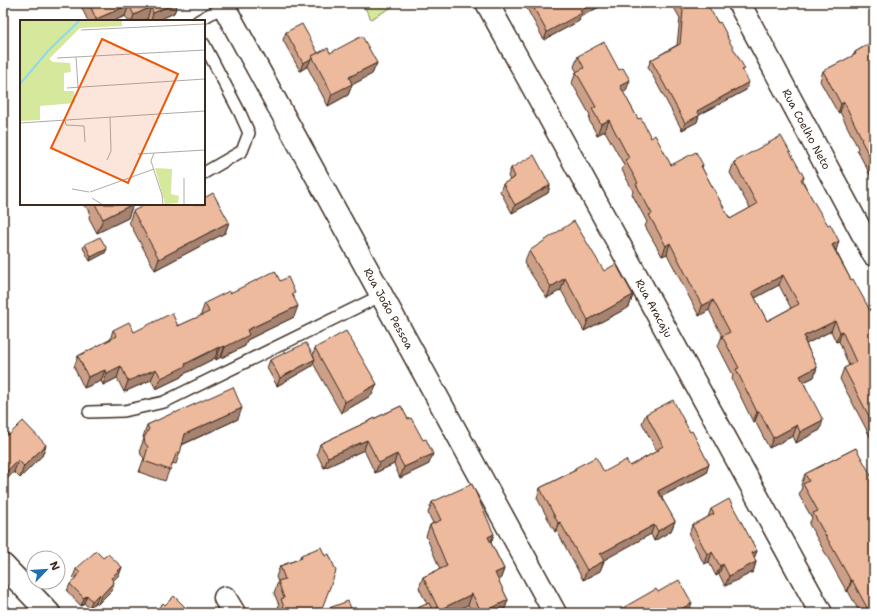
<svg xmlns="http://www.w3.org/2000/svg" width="877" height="616" font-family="'Shantell Sans',sans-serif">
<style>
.green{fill:#d5e89c;stroke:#88895d}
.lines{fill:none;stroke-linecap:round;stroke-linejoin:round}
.service-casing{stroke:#3b2a1e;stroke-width:14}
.minor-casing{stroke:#3b2a1e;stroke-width:25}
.tertiary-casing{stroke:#3b2a1e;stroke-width:25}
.service{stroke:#fff;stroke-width:11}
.minor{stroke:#fff;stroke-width:22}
.tertiary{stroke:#fff;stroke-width:22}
.wall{fill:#cca088;stroke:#3b2a1e;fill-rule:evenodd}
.shaded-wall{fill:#a6826f;stroke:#3b2a1e}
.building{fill:#edba9e;stroke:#3b2a1e;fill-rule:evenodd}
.labels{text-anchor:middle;stroke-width:3.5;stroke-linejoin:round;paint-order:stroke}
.street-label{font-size:11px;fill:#3b2a1e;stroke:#fff}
.inset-river{fill:none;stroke:#8cdaeb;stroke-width:2}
.inset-road{fill:none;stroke:#b1aaa5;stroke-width:1}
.view{fill:#e8590c;fill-opacity:0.15;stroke:#e8590c;stroke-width:2}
.inset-edge{fill:none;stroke:#3b2a1e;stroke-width:2}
</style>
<rect width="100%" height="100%" fill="#fff"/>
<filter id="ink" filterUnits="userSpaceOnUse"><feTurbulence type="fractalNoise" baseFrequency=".025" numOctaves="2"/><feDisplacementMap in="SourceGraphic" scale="8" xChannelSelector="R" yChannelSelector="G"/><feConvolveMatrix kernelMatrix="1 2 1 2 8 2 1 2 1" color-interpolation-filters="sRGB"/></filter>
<g filter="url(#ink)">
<!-- green -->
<path class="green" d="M362,3H399L371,19Z"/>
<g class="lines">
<defs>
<g id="service">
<path d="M198,21L224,6"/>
<path d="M204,44L240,113L249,133L242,151L204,173"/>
<path d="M89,412L124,411L164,402L382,295"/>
</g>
<g id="minor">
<path id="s1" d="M487,3L821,613"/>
<path id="s2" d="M739,3L874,255"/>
<path d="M3,565L49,613"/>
<path d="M225,598L234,613"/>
</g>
<g id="tertiary">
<path id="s3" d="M222,3L555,613"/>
</g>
</defs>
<!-- service casing -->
<use href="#service" class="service-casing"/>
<!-- minor casing -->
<use href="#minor" class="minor-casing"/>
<!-- tertiary casing -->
<use href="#tertiary" class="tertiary-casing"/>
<!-- service -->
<use href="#service" class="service"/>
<!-- minor -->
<use href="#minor" class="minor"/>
<!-- tertiary -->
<use href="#tertiary" class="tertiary"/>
</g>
<!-- wall -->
<g class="wall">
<path d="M81,3H178L174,13L157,21H148L147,19L141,21H128L125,16L114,21H88L80,4Z"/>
<path d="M524,3H600L599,7L580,17L579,21L544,40Z"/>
<path d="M674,3H704L728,37L727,38L744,73L746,90L699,115L697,122L682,130L648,67L651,60L677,45L680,18L673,6Z"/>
<path d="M286,32L318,53H330L377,63L372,74L352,85L348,95L328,106L308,68V66L300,71L283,40Z"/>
<path d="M874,41V182L857,150L858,148L840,112L838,113L820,81L823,71L853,56L855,52Z"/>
<path d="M578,56L626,91L623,92L638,119L651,138L671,165H703L702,168L730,219L750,208L730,173L734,162L804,177L803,181L836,251L851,280L872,314H874V442H873L840,379L844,368L849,366L839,341L836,342L831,331L806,344L817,367L814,377L804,382L820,430L796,443L793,436L769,448L755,421L753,422L732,379L733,375L718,346L722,336L709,310L699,316L667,254L662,256L645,226L647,222L632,194L633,191L622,170L624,165L605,131L597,135L589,120L590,115L572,83L576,72H577L574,67ZM779,285L791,308L767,321L755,298Z"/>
<path d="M511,168L550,185L548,193L512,213L500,191L503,184L510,180L508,176Z"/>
<path d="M82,204H133L128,218L97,233L89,218L90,211Z"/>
<path d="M133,211L229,222L225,233L155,270L129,222Z"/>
<path d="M85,244L105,253L90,261L83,248Z"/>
<path d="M529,251L604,271L633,295L629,307L584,331L561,290L547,298L524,263Z"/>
<path d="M280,281L294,296V317L247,340L245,346L221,358V357L216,360L215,358L182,375L181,377L156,389L151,380L124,392L117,378L103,385L101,381L84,388L74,367L78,356L110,340L113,330L134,332L178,326L201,316V314L205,303L230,293Z"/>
<path d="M315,348L377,384L372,395L341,413L313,363L312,366L277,386L267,368L270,360L313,355Z"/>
<path d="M401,406L429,464L400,478L394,464L375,473L364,450L324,468L317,454L320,444Z"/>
<path d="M175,413L238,419L182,445L176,464L172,463L165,481L139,472L144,458L141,455L140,449L144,439L143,437L147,425Z"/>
<path d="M646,414L690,432L709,464L706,473L661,497L675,521L671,531L654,541L651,534L603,560L604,561L600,571L583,580L557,531L555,532L537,498L540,488L574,471L575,468L604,472L630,466L657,451L642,423Z"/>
<path d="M3,432L9,435L46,445L42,456L20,478L14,472L3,483Z"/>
<path d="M856,448L874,613H860L848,591L847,592L809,524L812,518L799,495L802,487L801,485L805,474Z"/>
<path d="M432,502L494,534L491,543L504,569L500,580H498L508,600L504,611L501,613H473L468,605L451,613H412L413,610L427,604L419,588L423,577L440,569L426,536L430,525L433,523L428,513Z"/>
<path d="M711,509L757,551L754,558L756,562L753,572L725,586L719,574L716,576L709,562L704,564L689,535L692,525L708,517Z"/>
<path d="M301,555L321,611L356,613H278L277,611L279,605L274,593L278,582L276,577L280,566L299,559Z"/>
<path d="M103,558L122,567L119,575L113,581L112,590L98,604L96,602L89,608L84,603L81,606L67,591L70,584L75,579L73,577L76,569Z"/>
</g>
<!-- shaded-wall -->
<g class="shaded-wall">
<path d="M176,3H178L174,13L157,21H151L153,13Z"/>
<path d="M594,3H600L599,7L580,17L579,21L544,40L547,32L580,11Z"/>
<path d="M129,5L125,16L114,21H96V19Z"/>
<path d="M151,7L147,19L141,21H132L134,15Z"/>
<path d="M311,59L308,66L300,71L303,63Z"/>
<path d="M377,63L372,74L352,85L348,95L328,106L332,94L349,77Z"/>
<path d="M630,80L626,91L616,96L620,86Z"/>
<path d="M749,82L746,90L699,115L697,122L682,130L685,123L697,111Z"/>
<path d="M844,102L840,112L838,113L841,104Z"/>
<path d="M609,120L605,131L597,135L601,124Z"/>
<path d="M550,185L548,193L512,213L515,205Z"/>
<path d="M133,204L128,218L97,233L103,219Z"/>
<path d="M229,222L225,233L155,270L159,259Z"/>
<path d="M839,241L836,251L832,245Z"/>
<path d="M670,243L667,254L662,256L666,246Z"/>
<path d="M107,249L105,253L90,261L91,257Z"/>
<path d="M783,275L779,285L748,302L752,292Z"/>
<path d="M565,278L561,290L547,298L551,287Z"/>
<path d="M633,295L629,307L584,331L588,320Z"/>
<path d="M713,300L709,310L699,316L702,306Z"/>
<path d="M298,306L294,317L247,340L245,346L221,358L225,347L247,330Z"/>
<path d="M835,321L831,331L804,345V336Z"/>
<path d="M842,331L839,341L836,342L840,332Z"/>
<path d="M225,346L221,357L216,360L220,348Z"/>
<path d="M219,347L215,358L182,375L181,377L156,389L161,378L185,364Z"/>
<path d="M315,359L312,366L277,386L280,378Z"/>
<path d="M121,366L117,378L103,385L107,373Z"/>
<path d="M817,367L814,377L796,386L800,376Z"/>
<path d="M156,369L151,380L124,392L128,381Z"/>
<path d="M105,370L101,381L84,388L88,377Z"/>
<path d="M377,384L372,395L341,413L345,402Z"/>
<path d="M242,408L238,419L181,445L185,434Z"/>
<path d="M759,411L755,421L753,422L757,412Z"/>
<path d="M823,420L820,430L796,443L800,432Z"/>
<path d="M797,425L793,436L769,448L773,438Z"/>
<path d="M367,440L364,450L324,468L328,457Z"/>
<path d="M46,445L42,456L20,478L24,466Z"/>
<path d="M397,454L394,464L375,473L379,463Z"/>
<path d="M433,454L429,464L400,478L404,467Z"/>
<path d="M18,460L14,472L3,483V479L4,474Z"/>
<path d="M709,464L706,473L655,500L658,491Z"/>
<path d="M675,521L671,531L654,541L658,531Z"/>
<path d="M560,522L557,531L555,532L558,523Z"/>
<path d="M654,525L651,534L597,564L600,554Z"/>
<path d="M494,534L490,545L488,537Z"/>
<path d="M757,551L753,561L752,553Z"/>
<path d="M712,552L709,562L704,564L707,554Z"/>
<path d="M604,561L600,571L583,580L587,570Z"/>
<path d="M756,562L753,572L725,586L729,576Z"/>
<path d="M723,564L719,574L716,576L720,566Z"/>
<path d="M122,567L119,575L108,586L111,578Z"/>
<path d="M504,569L500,580L491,584L495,573Z"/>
<path d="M852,580L848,591L847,592L851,581Z"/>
<path d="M114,582L112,590L98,604L101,596Z"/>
<path d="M99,594L96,602L89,608L92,601Z"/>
<path d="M472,594L468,605L451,613H438L439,610Z"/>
<path d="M87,595L84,603L81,606L84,598Z"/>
<path d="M508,600L504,611L501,613H482Z"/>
<path d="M692,603L688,613H674Z"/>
</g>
<!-- building -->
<g class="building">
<path d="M89,3H176L153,13L151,7L134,15L129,5L96,19Z"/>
<path d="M531,3H594L580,11L582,13L547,32Z"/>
<path d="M679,3H704L710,9L718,23L720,22L728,37H727L745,69L742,70L749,82L697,111L700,115L685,123L651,60L680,44L683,11Z"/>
<path d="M302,24L318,53L312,56L311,59L303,63L286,32Z"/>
<path d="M362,36L377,63L349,77L352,84L332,94L312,56L328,48L330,53Z"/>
<path d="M874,41V165L861,140L862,139L844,102L841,104L823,71L856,54L855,52Z"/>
<path d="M604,42L619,70L623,68L630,80L620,86L638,119L641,118L651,138L655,135L671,165L696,152L703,165L701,166L730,219L757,204L734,162L781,136L804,177L801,179L818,209L828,225L830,224L839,241L832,245L851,280L853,279L872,314H874V426L844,368L856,362L842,331L840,332L835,321L804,336L806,340H804L817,367L800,376L823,420L800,432L797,425L773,438L759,411L757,412L736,369L739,368L722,336L730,332L713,300L702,306L670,243L666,246L649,215L652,214L636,184L638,183L625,160L629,158L609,120L601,124L592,109L596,107L576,72L584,68L578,56ZM783,275L799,304L767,321L752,292Z"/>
<path d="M534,155L550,185L515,205L503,184L515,177L511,168Z"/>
<path d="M213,193L229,222L159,259L133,211L147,204H204V198Z"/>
<path d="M95,204H133L103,219Z"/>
<path d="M574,221L604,271L616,264L633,295L588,320L565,278L551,287L529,251Z"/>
<path d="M100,237L107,249L91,257L85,244Z"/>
<path d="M275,271L280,281L288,277L295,293L292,294L298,306L247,330L249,335L225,347V346L220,348L219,347L185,364L186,366L161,378L156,369L128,381L121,366L107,373L105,370L88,377L78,356L117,336L113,330L129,322L134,332L172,313L178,326L209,312L205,303L229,291L230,293Z"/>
<path d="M346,331L377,384L345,402L315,348Z"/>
<path d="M306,343L315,359L280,378L270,360Z"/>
<path d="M233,387L242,408L185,434L180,453L177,452L170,470L144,461L148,447L145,443L144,438L149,429L147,425L175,412V413Z"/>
<path d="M673,400L690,432L692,431L709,464L658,491L675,521L658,531L654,525L600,554L604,561L587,570L560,522L558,523L540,488L576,470L575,468L596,457L604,472L626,460L630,466L659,450L658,449L663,446L646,414Z"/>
<path d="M401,406L408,419L411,418L423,440L426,439L433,454L404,467L397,454L379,463L367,440L328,457L320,444Z"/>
<path d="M23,421L46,445L24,466L18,460L4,474L3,473V432L4,431L9,435Z"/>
<path d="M856,448L873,479H874V613H870L852,580L851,581L813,513L818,511L803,484L809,481L805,474Z"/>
<path d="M472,484L494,534L488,537L504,569L495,573L508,600L482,613L472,594L439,610L423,577L447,566L430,525L441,520L432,502Z"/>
<path d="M729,499L757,551L752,553L756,562L729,576L723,564L720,566L712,552L707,554L692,525L714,514L711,509Z"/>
<path d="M321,547L325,556L329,554L336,571L321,611L348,601L353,613L355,612L356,613H286L281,599L284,598L278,581L285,579L280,566L302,558L301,555Z"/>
<path d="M96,551L103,558L108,554L122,567L111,578L114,582L101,596L99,594L92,601L87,595L84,598L70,584L80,573L76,569Z"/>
<path d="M679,580L692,603L674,613H614L656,589L658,592Z"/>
<path d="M174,596L185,607L182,609L186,613H153L163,603L165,605Z"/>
<path d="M429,603L434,613H414L413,610Z"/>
<path d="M532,609L535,613H525Z"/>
</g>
</g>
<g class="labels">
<!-- street labels -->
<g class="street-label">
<text dy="4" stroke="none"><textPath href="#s2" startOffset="143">Rua Coelho Neto</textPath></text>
<text dy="4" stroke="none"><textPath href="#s3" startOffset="348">Rua João Pessoa</textPath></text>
<text dy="4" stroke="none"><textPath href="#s1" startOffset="348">Rua Aracaju</textPath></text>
</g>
</g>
<!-- overview -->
<g transform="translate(20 20)">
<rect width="185" height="185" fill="#fff"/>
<path d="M0,0H102V6L60,8L29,39L33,42L50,43L51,52L44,53V71H54L55,83L20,86V100L0,101ZM135,148L152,149L151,174L159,176L158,183L145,184Z" fill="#d5e89c"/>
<path class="inset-river" d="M0,64L28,31L60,0"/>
<path class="inset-road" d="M61,10L185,4M56,37L58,67M37,38L185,30M47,68L185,59M45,100L46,105L64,106L65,122M0,103L185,91M134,133L131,141L142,175L143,185M118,134L185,130M87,140L91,131L90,97M52,169L69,172M70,172L134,149M72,178L83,185M164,185V158"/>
<path class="view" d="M82,19L158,54L108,163L31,128Z"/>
<rect width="185" height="185" class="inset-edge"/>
</g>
<!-- margin -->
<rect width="877" height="616" fill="none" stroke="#fff" stroke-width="16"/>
<rect x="8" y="8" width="861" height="600" fill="none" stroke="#3b2a1e" stroke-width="1.5" filter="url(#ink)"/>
<!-- north arrow -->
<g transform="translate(46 570) rotate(65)"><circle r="19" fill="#ffffff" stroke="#b1aaa5"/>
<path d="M0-3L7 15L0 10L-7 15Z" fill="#1f6fb2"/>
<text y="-6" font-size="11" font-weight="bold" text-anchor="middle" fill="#3b2a1e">N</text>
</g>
</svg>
